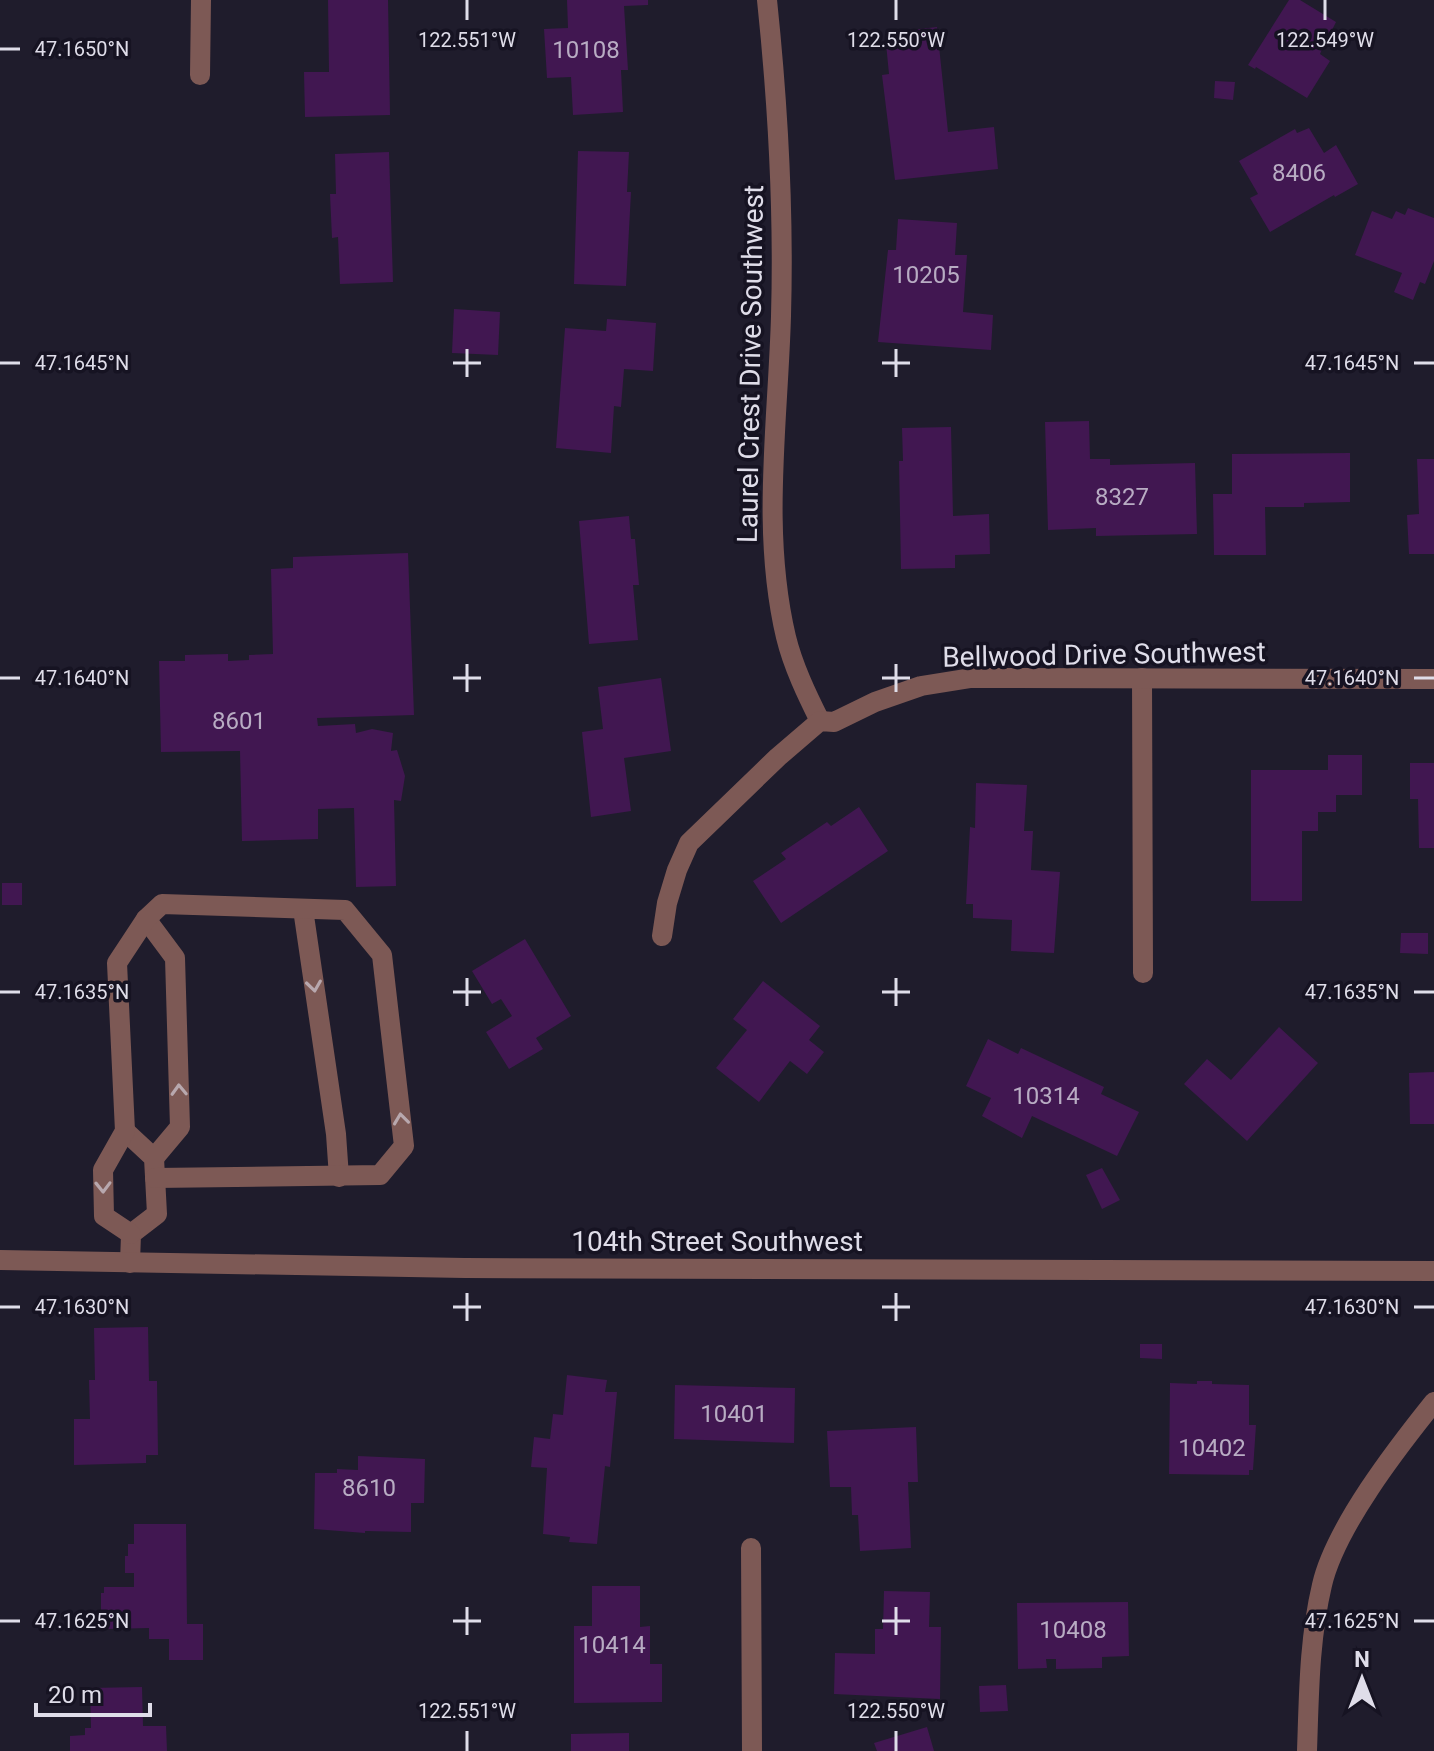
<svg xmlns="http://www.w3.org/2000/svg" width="1434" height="1751" font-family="Roboto,sans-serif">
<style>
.building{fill:#411751}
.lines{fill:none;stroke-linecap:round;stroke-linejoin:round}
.service{stroke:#7d5955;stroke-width:20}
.minor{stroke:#7d5955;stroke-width:20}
.tertiary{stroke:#7d5955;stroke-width:20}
.oneway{stroke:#b8a8ae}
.ticks{fill:none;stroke:#dfdde9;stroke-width:3}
.labels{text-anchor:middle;stroke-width:7;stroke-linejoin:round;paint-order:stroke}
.number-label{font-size:24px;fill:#b8acc3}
.street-label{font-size:28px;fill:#dfdde9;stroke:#161322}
.ticks-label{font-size:20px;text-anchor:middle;fill:#dfdde9;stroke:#161322;stroke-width:7;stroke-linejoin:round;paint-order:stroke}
</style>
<rect width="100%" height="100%" fill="#1f1c2c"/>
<!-- building -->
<g class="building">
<path d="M328,0H388L390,115L305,117L304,72H329Z"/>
<path d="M567,0H648V5L624,6L628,70H621L623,112L573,115L571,77L547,78L544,29L568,28Z"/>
<path d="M1289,0H1300L1336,22L1332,30L1334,31L1327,43L1325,42L1320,54L1330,61L1307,98L1256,67L1255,69L1248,65Z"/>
<path d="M937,27L948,132L994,127L998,169L895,180L882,75L889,74L885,33Z"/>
<path d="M1215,81L1235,82L1233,100L1214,98Z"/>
<path d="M1309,128L1324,153L1336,145L1358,184L1335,197L1334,195L1270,232L1250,198L1258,194L1239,161L1295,129L1297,133Z"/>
<path d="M578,151L629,152L627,192H631L626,286L574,284Z"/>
<path d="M389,152L393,282L340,284L338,237L332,238L330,194H336L335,154Z"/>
<path d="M1408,208L1434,218V261L1425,284L1420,282L1413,300L1394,292L1402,273L1355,255L1372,211L1392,219L1396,211L1405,215Z"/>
<path d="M898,219L957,223L955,255H967L963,312L993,315L991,350L878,342L888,250H896Z"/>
<path d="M454,309L500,312L498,355L452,353Z"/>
<path d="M607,319L656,323L653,371L624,369L621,407L614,406L611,453L556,448L565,328L606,331Z"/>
<path d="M1089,421L1090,459H1110V465L1195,463L1197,534L1096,536V528L1048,530L1045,422Z"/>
<path d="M951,427L953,516L989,514L990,554L955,555V568L901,569L899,461H903L902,428Z"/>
<path d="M1350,453V502L1304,503V507H1265L1266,555H1214L1213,494H1232V454Z"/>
<path d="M1417,459H1434V554H1409L1407,515L1419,514Z"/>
<path d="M629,516L631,539H635L639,585H633L638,640L589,644L579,521Z"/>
<path d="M408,553L414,715L317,718L318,726L355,724L356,733L372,729L393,733L391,751L397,750L405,776L401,801L394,800L396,886L356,887L354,808L318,809V839L242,841L240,751L161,752L159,661H185V655L228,654V661L249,660V655L273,654L271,569L293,568V557Z"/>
<path d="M661,678L671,751L624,758L631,811L591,817L582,732L603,729L598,687Z"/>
<path d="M1328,755H1362V795H1336V812H1318V831H1302V901H1251V770H1328Z"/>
<path d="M1410,763H1434V848H1419L1418,799H1410Z"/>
<path d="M976,783L1027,785L1024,831H1033L1031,870L1060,872L1054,953L1011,951L1012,920L973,918V904H966L970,827L975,828Z"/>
<path d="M859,807L888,851L781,923L753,881L786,859L781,853L827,822L831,826Z"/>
<rect x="2" y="883" width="20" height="22"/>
<path d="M1401,933H1428V954L1400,953Z"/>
<path d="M525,939L571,1016L536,1038L543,1049L509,1069L486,1032L512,1016L501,999L492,1004L472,971Z"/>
<path d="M763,981L820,1026L809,1040L824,1052L807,1074L790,1061L759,1102L716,1068L747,1030L733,1019Z"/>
<path d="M1279,1027L1318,1063L1247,1141L1184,1084L1207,1059L1231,1080Z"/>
<path d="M988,1039L1018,1054L1021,1048L1104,1087L1101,1094L1139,1112L1117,1156L1032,1116L1022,1138L982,1116L991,1098L966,1086Z"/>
<path d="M1434,1072V1124H1410L1409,1073Z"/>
<path d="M1102,1168L1120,1200L1102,1209L1086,1175Z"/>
<path d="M148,1327L149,1381H157L158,1455H146V1463L74,1465V1419H90L89,1380H95L94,1328Z"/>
<path d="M1140,1344H1162V1359L1140,1358Z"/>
<path d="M567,1375L607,1380L605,1392H617L610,1467L605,1466L597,1544L569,1542L570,1537L543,1534L547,1468L531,1467L534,1437L550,1439L553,1414L563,1415Z"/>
<path d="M1197,1381H1212V1384L1249,1385V1425H1256L1253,1470H1249V1475L1169,1474L1170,1383L1197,1384Z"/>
<path d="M675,1385L795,1388L794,1443L674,1439Z"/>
<path d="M916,1427L918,1482H908L911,1548L860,1551L858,1515H852L851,1487H830L827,1431Z"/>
<path d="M358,1456L425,1459L424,1503H411V1532L365,1531V1533L314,1529L315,1473H337V1469L358,1470Z"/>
<path d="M134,1524H186L187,1624H203V1660H169V1639H149V1628L106,1629V1618L101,1617V1593H104V1587H134V1573H125V1556H128V1544H134Z"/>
<path d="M592,1586H640V1627L650,1626V1664H662V1702L574,1703V1626H592Z"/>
<path d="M884,1591L930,1592L929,1627H941L940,1699L834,1694L835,1653L875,1654V1629H883Z"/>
<path d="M1128,1602L1129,1656L1102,1657V1668L1056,1669V1659H1046L1047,1668L1018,1669L1017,1603Z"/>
<path d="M1006,1685L1008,1711L980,1712L979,1686Z"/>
<path d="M142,1687L143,1726H166L167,1751H70V1736L85,1735V1728H91L90,1688Z"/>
<path d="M927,1727L934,1751H877L874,1743Z"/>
<path d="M629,1733V1751H571V1734Z"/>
</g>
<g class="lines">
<!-- service -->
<g class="service">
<path d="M303,909L336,1134L339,1177"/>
<path d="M146,919L175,958L180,1127L154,1158"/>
<path d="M125,1131L154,1158L157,1214L131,1234L130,1263"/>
<path d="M131,1234L104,1216L103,1170L125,1131L117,963L146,919L162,904L345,910L382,955L404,1146L380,1175L155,1178"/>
</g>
<!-- minor -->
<g class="minor">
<path d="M767,0C778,105 784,210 781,316C778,423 761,531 786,637C793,666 807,695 820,721"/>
<path d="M200,75L201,0"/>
<path d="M1142,678L1143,973"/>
<path d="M662,936L667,903L677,870L689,843L778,757L820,721L834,722L875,702L921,686L971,678L1434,679"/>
<path d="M751,1548L752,1751"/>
<path d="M1307,1751C1309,1695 1309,1640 1322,1585C1335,1528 1397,1448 1434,1402"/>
</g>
<!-- tertiary -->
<path class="tertiary" d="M0,1260L465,1268L1434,1271"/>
</g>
<!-- one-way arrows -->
<defs><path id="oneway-chevron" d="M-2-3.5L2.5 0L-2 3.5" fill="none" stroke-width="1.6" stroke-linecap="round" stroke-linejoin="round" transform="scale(2)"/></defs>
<g class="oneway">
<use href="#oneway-chevron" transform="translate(314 986) rotate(82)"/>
<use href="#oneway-chevron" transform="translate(179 1090) rotate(-92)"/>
<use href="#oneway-chevron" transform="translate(401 1119) rotate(-97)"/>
<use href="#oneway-chevron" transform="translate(103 1187) rotate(89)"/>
</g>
<!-- ticks -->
<path class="ticks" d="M467,0V20M896,0V20M1325,0V20M0,49H20M467,349V377M896,349V377M0,363H20M453,363H481M882,363H910M1414,363H1434M467,664V692M896,664V692M0,678H20M453,678H481M882,678H910M1414,678H1434M467,978V1006M896,978V1006M0,992H20M453,992H481M882,992H910M1414,992H1434M467,1293V1321M896,1293V1321M0,1307H20M453,1307H481M882,1307H910M1414,1307H1434M467,1607V1635M896,1607V1635M0,1621H20M453,1621H481M882,1621H910M1414,1621H1434M467,1731V1751M896,1731V1751"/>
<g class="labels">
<!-- number labels -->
<g class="number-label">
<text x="586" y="58">10108</text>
<text x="1299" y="181">8406</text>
<text x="926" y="283">10205</text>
<text x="1122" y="505">8327</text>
<text x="239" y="729">8601</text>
<text x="1046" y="1104">10314</text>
<text x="734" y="1422">10401</text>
<text x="1212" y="1456">10402</text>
<text x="369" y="1496">8610</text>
<text x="1073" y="1638">10408</text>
<text x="612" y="1653">10414</text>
</g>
<!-- street labels -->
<g class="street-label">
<text transform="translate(750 364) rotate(-89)" y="10">Laurel Crest Drive Southwest</text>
<text transform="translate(1104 654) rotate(-1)" y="10">Bellwood Drive Southwest</text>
<text x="717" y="1251">104th Street Southwest</text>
</g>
</g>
<g class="ticks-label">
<text x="467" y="47">122.551°W</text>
<text x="896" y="47">122.550°W</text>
<text x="1325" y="47">122.549°W</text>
<text x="82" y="56">47.1650°N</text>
<text x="82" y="370">47.1645°N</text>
<text x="1352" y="370">47.1645°N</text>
<text x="82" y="685">47.1640°N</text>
<text x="1352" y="685">47.1640°N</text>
<text x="82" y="999">47.1635°N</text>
<text x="1352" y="999">47.1635°N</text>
<text x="82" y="1314">47.1630°N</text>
<text x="1352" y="1314">47.1630°N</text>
<text x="82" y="1628">47.1625°N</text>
<text x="1352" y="1628">47.1625°N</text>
<text x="467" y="1718">122.551°W</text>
<text x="896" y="1718">122.550°W</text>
</g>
<!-- north arrow -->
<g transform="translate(1362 1679)" stroke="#161322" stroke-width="6" paint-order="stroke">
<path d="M0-6L14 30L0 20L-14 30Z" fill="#dfdde9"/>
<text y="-12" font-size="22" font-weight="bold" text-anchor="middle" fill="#dfdde9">N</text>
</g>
<!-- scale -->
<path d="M36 1703v12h114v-12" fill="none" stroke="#dfdde9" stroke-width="4"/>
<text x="48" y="1703" font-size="24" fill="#dfdde9" stroke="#161322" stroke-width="6" paint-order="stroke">20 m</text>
</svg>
